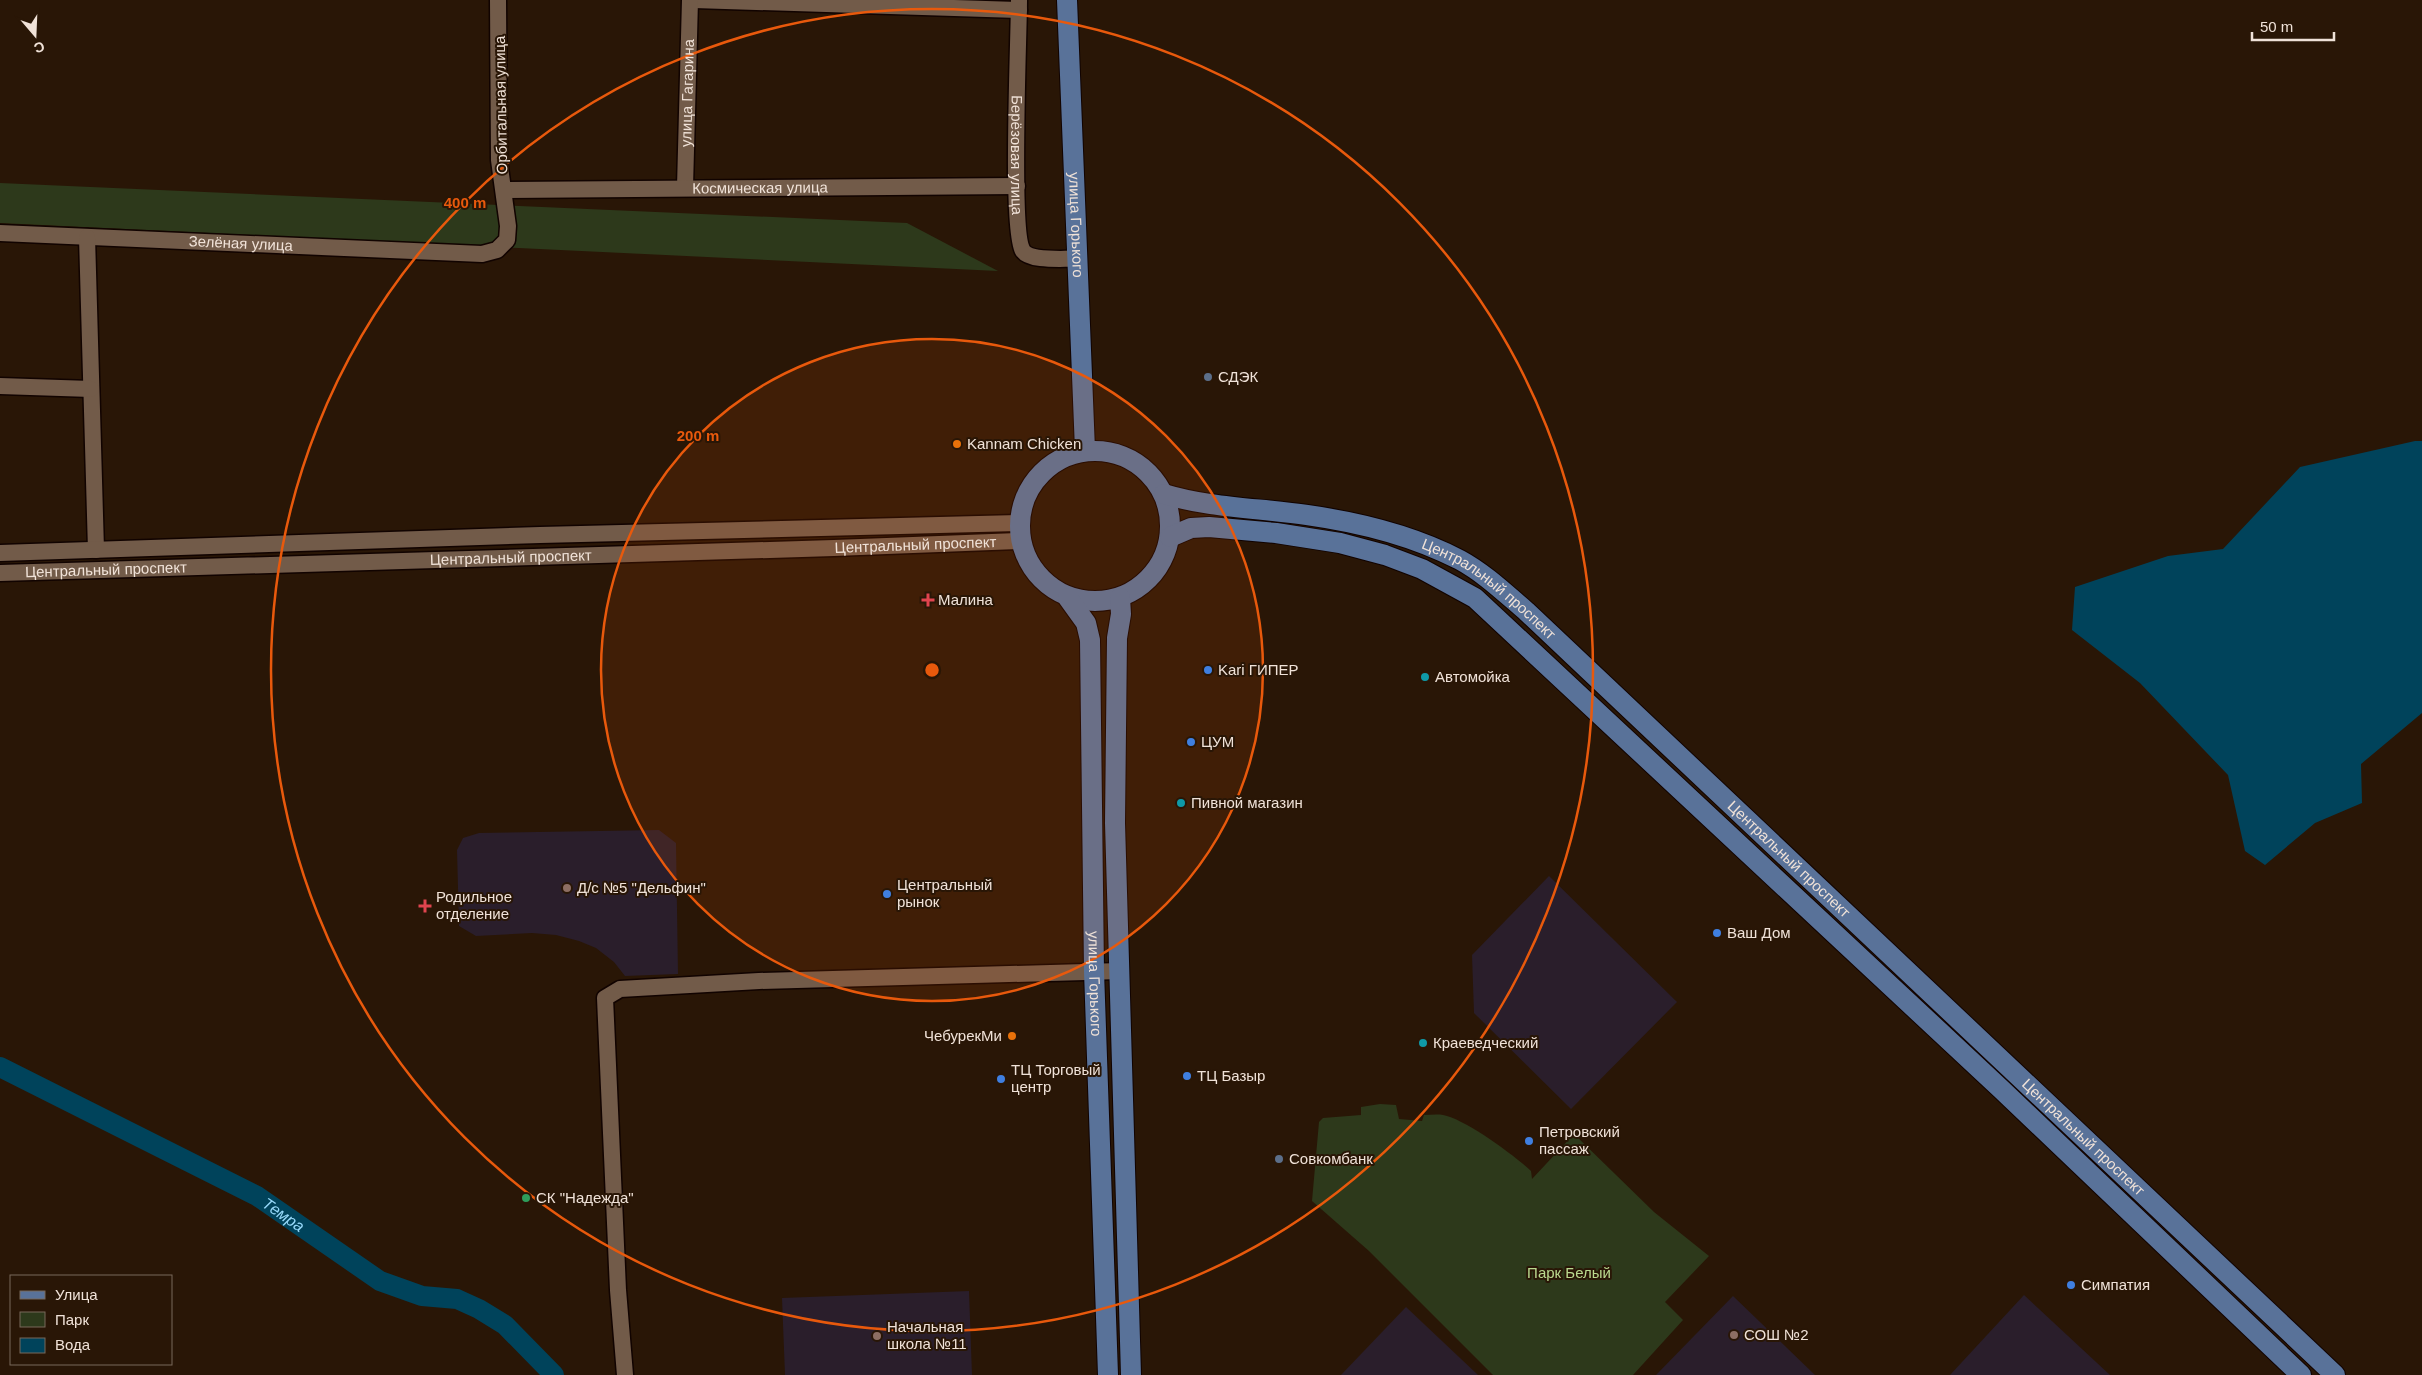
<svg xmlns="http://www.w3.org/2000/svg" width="2422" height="1375" font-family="Helvetica,sans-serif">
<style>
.education{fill:#2a1e2b}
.green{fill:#2d391b}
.water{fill:#00435b}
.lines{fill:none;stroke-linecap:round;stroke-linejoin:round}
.river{stroke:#00435b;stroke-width:20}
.minor-casing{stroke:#110300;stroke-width:19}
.major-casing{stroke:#110300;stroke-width:22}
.minor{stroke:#725b49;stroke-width:16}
.major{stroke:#597299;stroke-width:20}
.ring{fill:none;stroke:#e8590c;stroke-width:2.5}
.service-dot{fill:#5c6f8a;stroke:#291606;stroke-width:2}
.food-dot{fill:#e8710a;stroke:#291606;stroke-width:2}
.health-dot{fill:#e0444e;stroke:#291606;stroke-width:2}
.shop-dot{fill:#3f7fe0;stroke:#291606;stroke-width:2}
.culture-dot{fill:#0f9aa8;stroke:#291606;stroke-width:2}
.education-dot{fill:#8d6e63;stroke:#291606;stroke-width:2}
.leisure-dot{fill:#2e9e5b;stroke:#291606;stroke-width:2}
.labels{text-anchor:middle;stroke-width:4;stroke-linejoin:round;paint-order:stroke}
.street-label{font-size:15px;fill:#f0e2d8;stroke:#291606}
.poi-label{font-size:15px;fill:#f0e2d8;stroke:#291606;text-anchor:start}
.park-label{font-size:15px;fill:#bad98f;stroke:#291606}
.water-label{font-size:16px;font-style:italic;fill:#95d8f9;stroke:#291606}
.centre{fill:#e8590c;stroke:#291606;stroke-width:2.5}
.ring-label{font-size:15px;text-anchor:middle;font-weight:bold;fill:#e8590c;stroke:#291606;stroke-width:4;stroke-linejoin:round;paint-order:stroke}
</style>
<rect width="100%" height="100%" fill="#291606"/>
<!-- education -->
<g class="education">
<path d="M659,830L676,843L678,974L625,976L614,962L596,948L579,941L556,935L532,933L476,936L459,926L457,850L463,838L479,833Z"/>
<path d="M1549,876L1677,1002L1571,1109L1474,1013L1472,955Z"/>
<path d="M969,1291L972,1375H785L782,1298Z"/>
<path d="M2024,1295L2110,1375H1950Z"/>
<path d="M1733,1296L1815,1375H1656Z"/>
<path d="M1406,1307L1478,1375H1341Z"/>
</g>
<!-- green -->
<g class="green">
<path d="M0,183L907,223L998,271L0,223Z"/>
<path d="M1380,1104L1396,1105L1399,1119L1422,1121L1424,1115C1430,1115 1437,1114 1443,1115C1465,1119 1514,1155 1531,1171L1532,1179L1574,1134L1654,1212L1709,1256L1665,1302L1683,1320L1633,1375H1493L1369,1251L1312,1201L1319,1122L1323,1118L1361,1115V1107Z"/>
</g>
<!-- water -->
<path class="water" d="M2415,441H2422V713L2361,764L2362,803L2315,823L2265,865L2245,851L2228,775L2140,683L2072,630L2075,587L2168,556L2223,549L2300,467Z"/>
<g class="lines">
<!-- river -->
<path class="river" id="s1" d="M0,1067L257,1196L380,1281L422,1296L457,1299L479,1309L505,1325L554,1375"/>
<defs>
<g id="minor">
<path d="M694,0L1019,10"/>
<path id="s2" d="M1019,0C1019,37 1010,232 1023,251C1031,262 1065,258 1078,259"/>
<path id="s3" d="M685,187L690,0"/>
<path id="s4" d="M504,190L1017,186"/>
<path id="s5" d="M0,233L482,254L497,250L507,240L508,226L499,160L498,0"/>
<path d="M87,237L96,550"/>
<path d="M0,386L91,389"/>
<path d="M0,553L540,535L1020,523"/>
<path id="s6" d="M0,573L834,548L1021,541"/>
<path d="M625,1375L618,1290L605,998L620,989L759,981L1120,971"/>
</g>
<g id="major">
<path id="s7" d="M1067,0L1085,450"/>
<circle cx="1095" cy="526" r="75"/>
<path id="s8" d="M1164,494C1210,508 1259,508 1307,515C1357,522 1414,536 1460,560C1484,573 1505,593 1526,611L2335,1375"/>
<path d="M1170,537L1191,528L1209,527L1276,533L1340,543L1385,555L1422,569L1475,598L2001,1089L2301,1375"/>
<path id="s9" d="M1068,598L1086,623L1090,640L1094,971L1108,1375"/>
<path d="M1120,598L1121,614L1117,638L1115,823L1131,1375"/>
</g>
</defs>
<!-- minor casing -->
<use href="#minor" class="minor-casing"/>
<!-- major casing -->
<use href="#major" class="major-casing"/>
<!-- minor -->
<use href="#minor" class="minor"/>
<!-- major -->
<use href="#major" class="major"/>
</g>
<!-- distance rings -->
<circle cx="932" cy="670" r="331" fill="#e8590c" fill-opacity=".12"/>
<g class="ring">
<circle cx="932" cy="670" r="331"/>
<circle cx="932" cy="670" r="661"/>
</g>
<!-- markers -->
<g class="service-dot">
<circle cx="1208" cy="377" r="5"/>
<circle cx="1279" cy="1159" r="5"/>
</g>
<g class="food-dot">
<circle cx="957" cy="444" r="5"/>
<circle cx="1012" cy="1036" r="5"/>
</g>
<g class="health-dot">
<path d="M925.5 592.5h5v5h5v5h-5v5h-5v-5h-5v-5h5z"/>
<path d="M422.5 898.5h5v5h5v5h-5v5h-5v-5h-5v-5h5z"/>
</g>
<g class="shop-dot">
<circle cx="1208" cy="670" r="5"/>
<circle cx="1191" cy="742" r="5"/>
<circle cx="887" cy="894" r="5"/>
<circle cx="1717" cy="933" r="5"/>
<circle cx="1187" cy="1076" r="5"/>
<circle cx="1001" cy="1079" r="5"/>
<circle cx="1529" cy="1141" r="5"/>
<circle cx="2071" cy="1285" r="5"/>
</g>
<g class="culture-dot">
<circle cx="1425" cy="677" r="5"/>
<circle cx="1181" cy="803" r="5"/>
<circle cx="1423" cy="1043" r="5"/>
</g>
<g class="education-dot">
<circle cx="567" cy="888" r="5"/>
<circle cx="1734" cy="1335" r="5"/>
<circle cx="877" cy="1336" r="5"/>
</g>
<circle class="leisure-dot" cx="526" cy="1198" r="5"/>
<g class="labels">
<!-- street labels -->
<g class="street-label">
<text dy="5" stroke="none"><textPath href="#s3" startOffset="94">улица Гагарина</textPath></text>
<text transform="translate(501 105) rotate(-91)" y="5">Орбитальная улица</text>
<text dy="5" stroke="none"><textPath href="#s2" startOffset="155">Берёзовая улица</textPath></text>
<text dy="5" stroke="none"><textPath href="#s4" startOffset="256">Космическая улица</textPath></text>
<text dy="5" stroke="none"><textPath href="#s7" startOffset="225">улица Горького</textPath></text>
<text dy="5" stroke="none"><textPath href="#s5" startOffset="241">Зелёная улица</textPath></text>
<text dy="5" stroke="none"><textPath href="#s6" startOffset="916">Центральный проспект</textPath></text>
<text dy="5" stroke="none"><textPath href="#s6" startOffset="511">Центральный проспект</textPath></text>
<text dy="5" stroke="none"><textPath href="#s6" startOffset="106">Центральный проспект</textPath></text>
<text dy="5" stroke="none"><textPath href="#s8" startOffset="345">Центральный проспект</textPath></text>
<text dy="5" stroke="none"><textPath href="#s8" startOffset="750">Центральный проспект</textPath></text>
<text dy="5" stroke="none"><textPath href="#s9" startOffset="392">улица Горького</textPath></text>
<text dy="5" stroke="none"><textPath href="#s8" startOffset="1155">Центральный проспект</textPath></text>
</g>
<!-- poi labels -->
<g class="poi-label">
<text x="1218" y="382">СДЭК</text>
<text x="967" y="449">Kannam Chicken</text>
<text x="938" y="605">Малина</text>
<text x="1218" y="675">Kari ГИПЕР</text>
<text x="1435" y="682">Автомойка</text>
<text x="1201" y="747">ЦУМ</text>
<text x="1191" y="808">Пивной магазин</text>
<text x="897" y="890">Центральный<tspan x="897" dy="17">рынок</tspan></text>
<text x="577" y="893">Д/c №5 "Дельфин"</text>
<text x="436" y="902">Родильное<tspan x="436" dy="17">отделение</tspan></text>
<text x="1727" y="938">Ваш Дом</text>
<text x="1002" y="1041" text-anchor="end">ЧебурекМи</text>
<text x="1433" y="1048">Краеведческий</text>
<text x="1011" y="1075">ТЦ Торговый<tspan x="1011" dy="17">центр</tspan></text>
<text x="1197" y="1081">ТЦ Базыр</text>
<text x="1539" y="1137">Петровский<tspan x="1539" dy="17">пассаж</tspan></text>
<text x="1289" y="1164">Совкомбанк</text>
<text x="536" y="1203">СК "Надежда"</text>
<text x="2081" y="1290">Симпатия</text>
<text x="887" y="1332">Начальная<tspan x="887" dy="17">школа №11</tspan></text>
<text x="1744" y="1340">СОШ №2</text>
</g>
<!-- park labels -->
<g class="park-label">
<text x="1569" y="1278">Парк Белый</text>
</g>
<!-- water labels -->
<g class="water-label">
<text dy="6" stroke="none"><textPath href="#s1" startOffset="320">Темра</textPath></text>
</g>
</g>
<circle cx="932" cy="670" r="8" class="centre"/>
<g class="ring-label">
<text x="465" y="208">400 m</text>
<text x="698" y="441">200 m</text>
</g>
<!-- legend -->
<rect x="10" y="1275" width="162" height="90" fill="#291606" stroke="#79685a"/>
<rect x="20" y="1291" width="25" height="8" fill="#597299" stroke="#79685a"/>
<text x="55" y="1300" font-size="15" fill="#f0e2d8">Улица</text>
<rect x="20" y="1312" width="25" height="15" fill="#2d391b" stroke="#79685a"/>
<text x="55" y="1325" font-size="15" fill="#f0e2d8">Парк</text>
<rect x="20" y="1338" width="25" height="15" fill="#00435b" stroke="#79685a"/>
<text x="55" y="1350" font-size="15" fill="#f0e2d8">Вода</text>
<!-- north arrow -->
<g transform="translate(35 35) rotate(161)" stroke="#291606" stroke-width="4" paint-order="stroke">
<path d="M0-4L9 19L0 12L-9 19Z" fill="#f0e2d8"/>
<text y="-8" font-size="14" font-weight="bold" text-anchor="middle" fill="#f0e2d8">С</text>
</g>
<!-- scale -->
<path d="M2252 32v8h82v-8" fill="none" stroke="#f0e2d8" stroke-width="2.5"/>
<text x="2260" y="32" font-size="15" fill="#f0e2d8" stroke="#291606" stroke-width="4" paint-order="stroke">50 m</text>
</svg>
